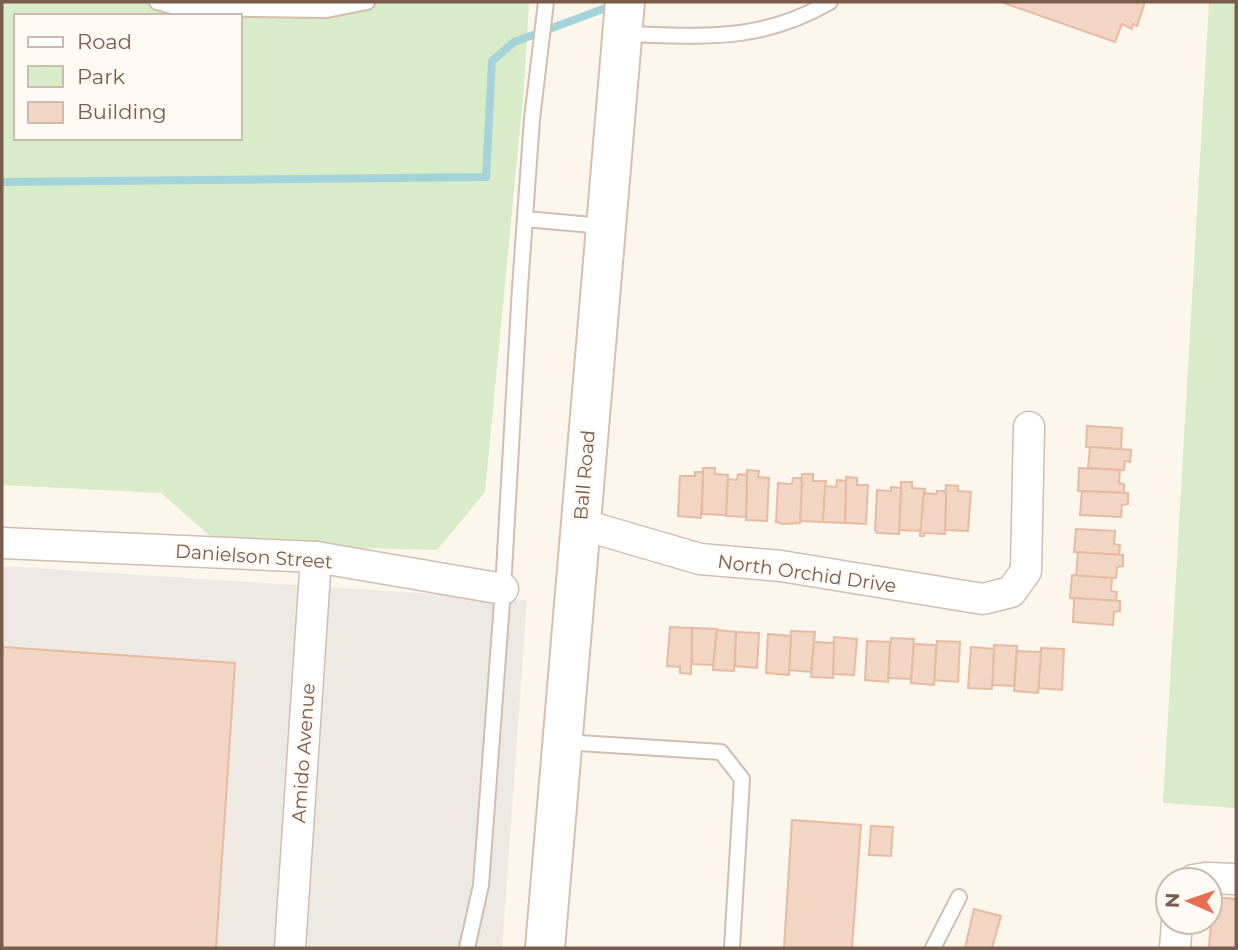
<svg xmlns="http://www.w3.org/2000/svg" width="1238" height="950" font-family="Montserrat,sans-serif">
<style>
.industrial{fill:#efe9e4}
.green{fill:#d8ecc9;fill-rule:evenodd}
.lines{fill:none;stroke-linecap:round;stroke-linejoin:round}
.stream{stroke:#a5d3da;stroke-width:8}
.building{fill:#f3d5c3;stroke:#e6bba3;stroke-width:2}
.service-casing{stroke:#d1beb0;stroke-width:18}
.minor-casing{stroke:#d1beb0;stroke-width:33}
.secondary-casing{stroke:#d6c0b0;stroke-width:42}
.service{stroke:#fff;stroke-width:14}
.minor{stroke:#fff;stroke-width:30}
.secondary{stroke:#fff;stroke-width:38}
.labels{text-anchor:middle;stroke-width:5;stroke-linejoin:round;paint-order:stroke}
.street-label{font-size:19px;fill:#7a5c4d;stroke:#fffaf3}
</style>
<rect width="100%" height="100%" fill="#fdf6ec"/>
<!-- industrial -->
<path class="industrial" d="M2,566L527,600L502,948H2Z"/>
<!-- green -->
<g class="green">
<path d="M2,2H529L524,87L485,492L437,550L219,544L161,493L2,485ZM16,16H240V138H16Z"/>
<path d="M1209,2H1236V808L1163,803Z"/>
</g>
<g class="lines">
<!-- stream -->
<path class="stream" d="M2,182L486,177L492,61L514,42L614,5"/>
</g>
<!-- building -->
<g class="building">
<path d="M1001,2H1145L1137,26L1133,24L1132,29L1122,24L1115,42Z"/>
<path d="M1087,426L1122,428L1121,449L1086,447Z"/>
<path d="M1090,447L1131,450L1130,462L1125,461L1124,470L1088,468Z"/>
<path d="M703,468H715V474L728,475L726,515L702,514Z"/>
<path d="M1079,468L1120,470L1119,483L1124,484V493L1078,491Z"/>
<path d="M747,470L759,471L758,477L769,478L767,521L746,520Z"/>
<path d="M695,472H703L701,518L678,516L680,476H695Z"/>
<path d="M738,474L747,475L746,517L726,516L728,479L737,480Z"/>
<path d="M802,474H813V481H826L823,522L800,521Z"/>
<path d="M846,477L857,478V485H868L866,524L845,523Z"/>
<path d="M793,478H800L802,483L800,523L783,524L776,522L778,483L792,484Z"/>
<path d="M837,480L846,481L845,523L823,522L825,486L836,487Z"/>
<path d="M901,482H912V488L925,489L921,531L899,530Z"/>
<path d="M946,485L958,486V491L971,492L968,531L945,530Z"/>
<path d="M891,487L901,488L899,534L877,533L875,530L877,490L891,491Z"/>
<path d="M937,491H945L946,495L945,534L924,533V536H920L924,493L937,494Z"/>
<path d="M1082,491L1128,493V504L1122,505L1121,517L1080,515Z"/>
<path d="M1076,529L1115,531L1114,544L1120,545L1119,555L1074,552Z"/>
<path d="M1078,552L1123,555V566L1117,567L1116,578L1076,576Z"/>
<path d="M1072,575L1112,578L1111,591L1117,592L1116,601L1070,598Z"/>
<path d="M1074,598L1120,601V611L1114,612L1113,625L1073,622Z"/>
<path d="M670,627L692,628L691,674L680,673V667L667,666Z"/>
<path d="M692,628L717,629L713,665L692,664Z"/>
<path d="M717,630L736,632L734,671L713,670Z"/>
<path d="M791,631L815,632L811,672L789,670Z"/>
<path d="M736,632L759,633L757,668L735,666Z"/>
<path d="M768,634L791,636L789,675L766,673Z"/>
<path d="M834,637L857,639L854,675L833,674Z"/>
<path d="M891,638L914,639L911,679L888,678Z"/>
<path d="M867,641L890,642L888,682L865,680Z"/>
<path d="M937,641L960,642L958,682L934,680Z"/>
<path d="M814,642L834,643L833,678L811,677Z"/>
<path d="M914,644L936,645L934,685L911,683Z"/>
<path d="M994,645L1017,646L1014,686L992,685Z"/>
<path d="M2,647L235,663L216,948H2Z"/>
<path d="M971,647L994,649L992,689L968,688Z"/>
<path d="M1041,648L1064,649L1062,690L1038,688Z"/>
<path d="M1017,651L1041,652L1038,693L1014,691Z"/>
<path d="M792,820L861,825L852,948H784Z"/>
<path d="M871,826L893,827L891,856L869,855Z"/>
<path d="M1213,897L1236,899V948H1209Z"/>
<path d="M974,909L1001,916L992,948H965Z"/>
</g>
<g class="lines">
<defs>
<g id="service">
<path d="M157,2L180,8L327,10L367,2"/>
<path d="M624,34C702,36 759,43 830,2"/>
<path d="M525,219L603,226"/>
<path d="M563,742L721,752L742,779L732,948"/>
<path d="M467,948L481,885L503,589L520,288L532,119L546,2"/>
<path d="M933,948L959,897"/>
</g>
<g id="minor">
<path d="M580,524L700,559L781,566L983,599L1011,592L1026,571L1029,427"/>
<path d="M2,543L316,557L503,589"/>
<path d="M1193,880L1206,878L1236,879"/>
<path d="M290,948L316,557"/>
<path d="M1175,948L1177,922"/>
</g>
<path id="secondary" d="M545,948L625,2"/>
</defs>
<!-- service casing -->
<use href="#service" class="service-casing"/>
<!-- minor casing -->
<use href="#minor" class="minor-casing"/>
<!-- secondary casing -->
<use href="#secondary" class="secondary-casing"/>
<!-- service -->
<use href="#service" class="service"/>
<!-- minor -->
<use href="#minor" class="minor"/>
<!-- secondary -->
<use href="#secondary" class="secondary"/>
</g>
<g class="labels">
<!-- street labels -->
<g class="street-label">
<text transform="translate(584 475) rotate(-85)" y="7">Ball Road</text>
<text transform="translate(254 556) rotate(4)" y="7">Danielson Street</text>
<text transform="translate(807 573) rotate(8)" y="7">North Orchid Drive</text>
<text transform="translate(303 753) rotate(-86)" y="7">Amido Avenue</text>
</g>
</g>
<!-- border -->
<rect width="1238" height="950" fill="none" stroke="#7a5c4d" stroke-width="7"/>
<!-- legend -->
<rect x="14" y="14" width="228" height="126" fill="#fffaf3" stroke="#cabbb1" stroke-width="2"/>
<rect x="28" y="37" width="35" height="10" fill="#ffffff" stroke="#cabbb1" stroke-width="2"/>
<text x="77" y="49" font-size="21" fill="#7a5c4d">Road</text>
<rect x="28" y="66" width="35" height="21" fill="#d8ecc9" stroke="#cabbb1" stroke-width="2"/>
<text x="77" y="84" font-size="21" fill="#7a5c4d">Park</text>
<rect x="28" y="102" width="35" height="21" fill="#f3d5c3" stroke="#cabbb1" stroke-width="2"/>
<text x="77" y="119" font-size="21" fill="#7a5c4d">Building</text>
<!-- north arrow -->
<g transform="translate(1189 901) rotate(272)"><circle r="33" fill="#fffaf3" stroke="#cabbb1" stroke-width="2"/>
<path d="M0-5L12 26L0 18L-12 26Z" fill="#e76f51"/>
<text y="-10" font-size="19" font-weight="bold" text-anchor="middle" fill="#7a5c4d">N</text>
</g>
</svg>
